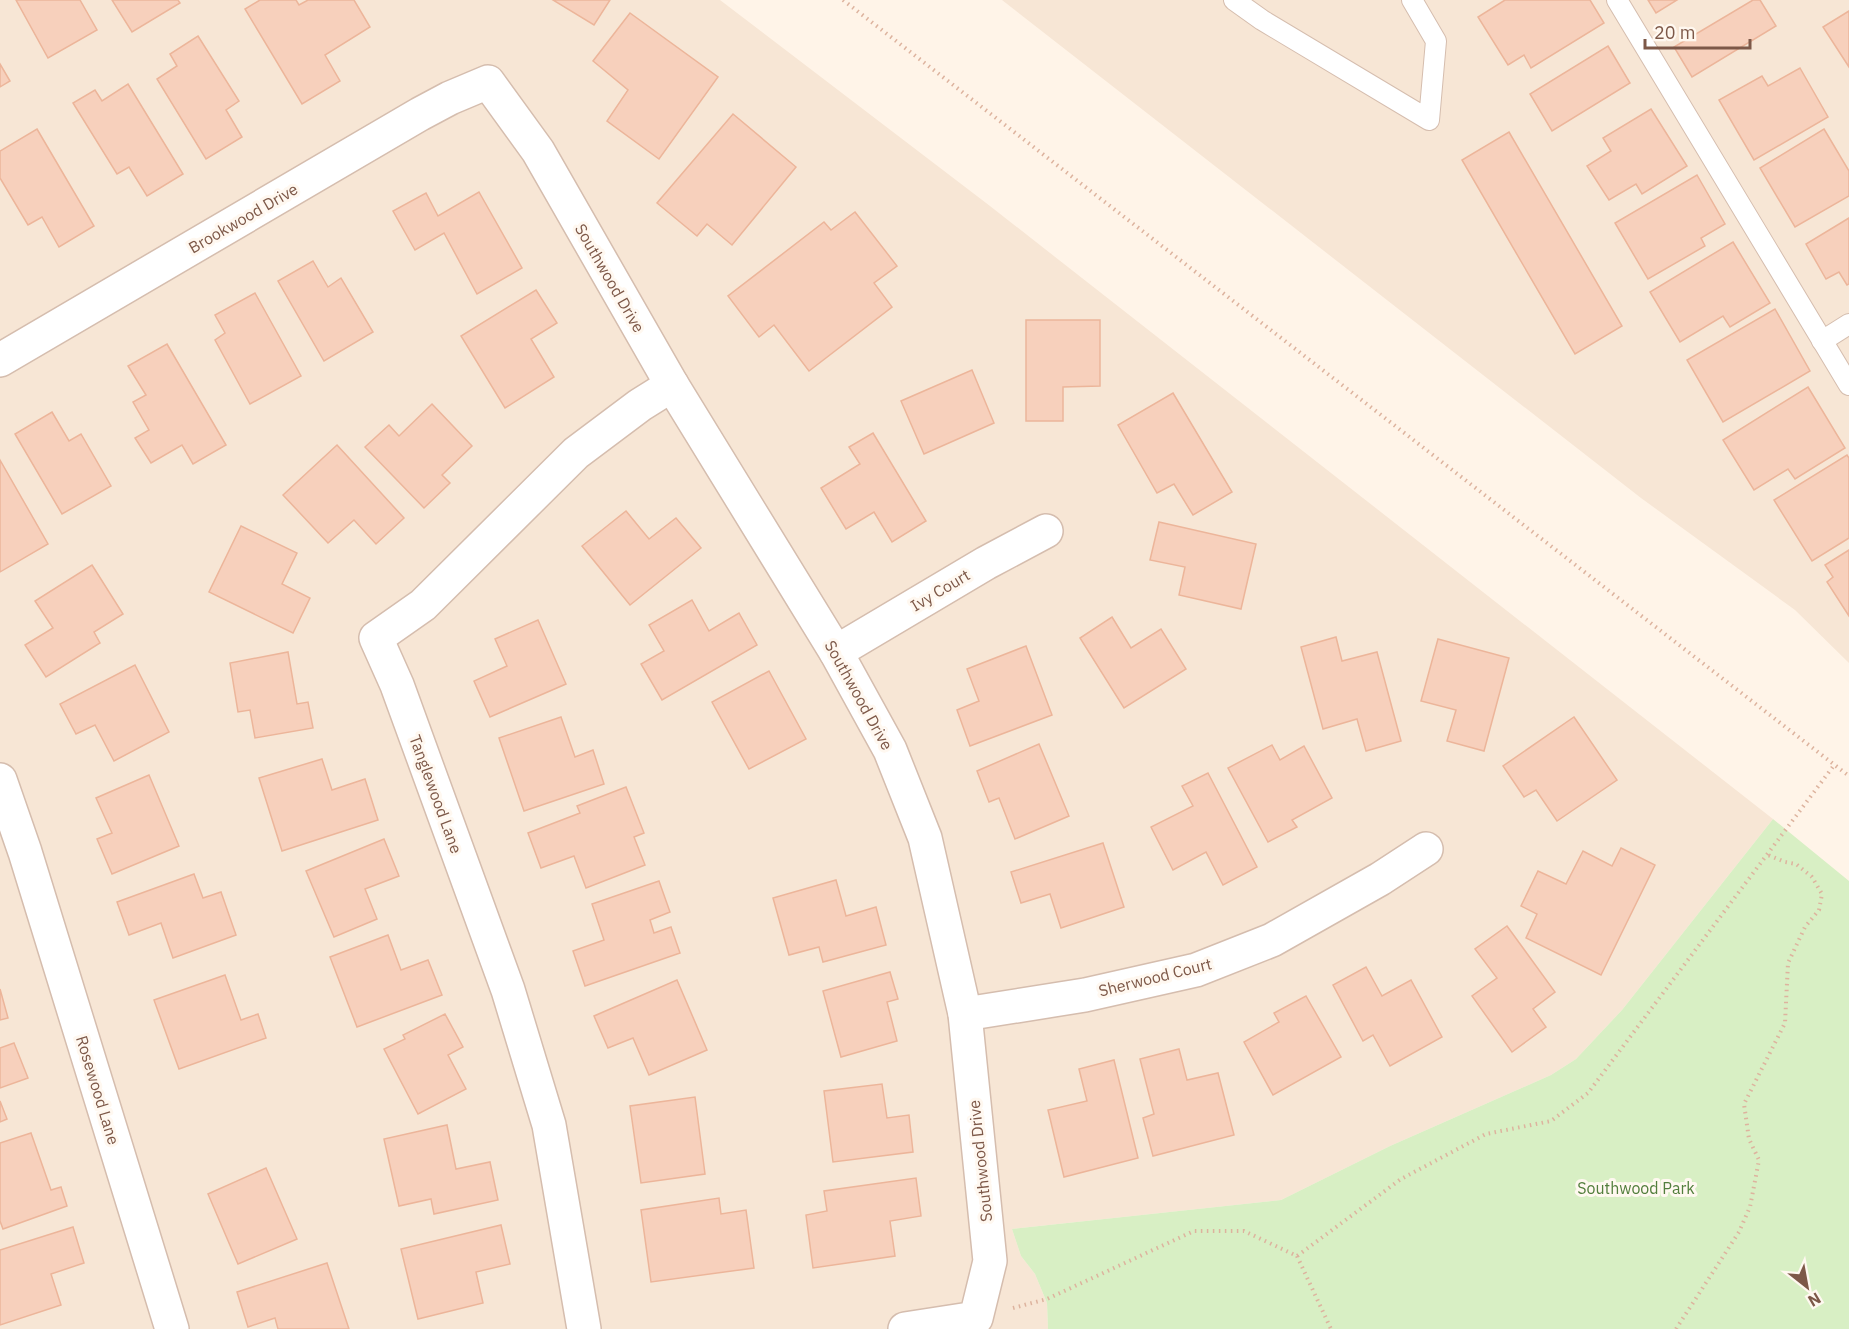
<svg xmlns="http://www.w3.org/2000/svg" width="1849" height="1329" font-family="'IBM Plex Sans',sans-serif">
<style>
.residential{fill:#f7e6d5}
.green{fill:#d8efc4}
.building{fill:#f7d0bc;stroke:#ecb59a;stroke-width:1.5}
.lines{fill:none;stroke-linecap:round;stroke-linejoin:round}
.lane-casing{stroke:#d5bdae;stroke-width:22}
.street-casing{stroke:#d5bdae;stroke-width:36}
.path{stroke:#ddb39e;stroke-width:4;stroke-dasharray:1.5 4.5;stroke-linecap:butt}
.lane{stroke:#fff;stroke-width:20}
.street{stroke:#fff;stroke-width:33}
.labels{text-anchor:middle;stroke-width:6;stroke-linejoin:round;paint-order:stroke}
.street-label{font-size:16px;fill:#7d5848;stroke:#fff8f0}
.park-label{font-size:16px;fill:#527e3c;stroke:#fff8f0}
</style>
<rect width="100%" height="100%" fill="#fff4e8"/>
<!-- residential -->
<g class="residential">
<path d="M0,0H720L990,206L1773,819L1622,1010L1576,1059L1551,1075L1390,1146L1281,1200L1012,1229L1021,1256L1035,1274L1047,1303L1048,1329H0Z"/>
<path d="M1002,0H1849V663L1795,610L1641,498Z"/>
</g>
<!-- green -->
<path class="green" d="M1773,819L1849,881V1329H1048L1047,1303L1035,1274L1021,1256L1012,1229L1281,1200L1390,1146L1551,1075L1576,1059L1622,1010Z"/>
<!-- building -->
<g class="building">
<path d="M16,0H80L97,30L48,58Z"/>
<path d="M112,0H178L180,3L132,32Z"/>
<path d="M260,0H296L299,5L308,0H354L370,27L325,55L340,81L302,104L245,9Z"/>
<path d="M553,0H610L594,25Z"/>
<path d="M1505,0H1590L1604,23L1531,68L1524,55L1508,65L1478,17Z"/>
<path d="M1648,0H1677L1656,13Z"/>
<path d="M1753,0H1760L1776,26L1692,77L1674,47Z"/>
<path d="M1849,11V67L1823,27Z"/>
<path d="M630,13L718,77L659,159L607,121L628,90L593,61Z"/>
<path d="M198,36L239,101L226,110L242,137L206,159L157,79L177,66L170,54Z"/>
<path d="M1608,46L1630,83L1552,131L1530,94Z"/>
<path d="M0,64L10,81L0,87Z"/>
<path d="M1800,68L1828,117L1754,160L1719,100L1762,76L1768,86Z"/>
<path d="M128,84L183,174L147,196L129,167L117,174L73,103L95,90L102,101Z"/>
<path d="M1651,109L1687,166L1642,194L1636,184L1609,200L1587,166L1611,151L1603,138Z"/>
<path d="M733,114L796,167L732,245L707,224L697,236L657,203Z"/>
<path d="M37,129L94,226L59,247L42,217L28,225L0,178V151Z"/>
<path d="M1824,129L1849,171V196L1795,227L1760,168Z"/>
<path d="M1509,132L1622,326L1575,354L1462,160Z"/>
<path d="M1697,175L1725,224L1701,238L1705,246L1648,279L1615,223Z"/>
<path d="M479,192L522,268L477,294L444,233L415,250L393,211L426,193L438,216Z"/>
<path d="M855,212L897,266L874,283L892,307L809,371L774,325L759,337L728,296L824,222L831,230Z"/>
<path d="M1849,218V284L1847,285L1839,272L1826,279L1806,244Z"/>
<path d="M1733,242L1770,303L1730,327L1723,316L1680,342L1650,292Z"/>
<path d="M313,261L328,287L341,278L373,332L324,361L278,281Z"/>
<path d="M536,290L557,323L531,339L554,377L505,408L461,336Z"/>
<path d="M255,293L301,376L250,404L215,340L225,333L215,315Z"/>
<path d="M1775,309L1810,371L1723,422L1687,360Z"/>
<path d="M1026,320H1100V386L1063,387V421H1026Z"/>
<path d="M167,344L226,445L193,464L182,445L151,463L135,438L149,430L133,402L146,395L128,366Z"/>
<path d="M972,370L994,423L924,454L901,401Z"/>
<path d="M1808,387L1845,448L1795,479L1788,469L1754,490L1723,440Z"/>
<path d="M1173,393L1232,492L1193,515L1174,484L1157,493L1118,425Z"/>
<path d="M432,404L472,446L442,475L450,483L424,508L365,447L389,425L399,436Z"/>
<path d="M52,412L69,441L81,434L111,486L62,514L15,434Z"/>
<path d="M873,433L926,521L892,542L874,512L846,529L821,488L860,464L849,447Z"/>
<path d="M337,445L404,518L376,544L354,520L328,543L283,495Z"/>
<path d="M1847,455L1849,458V538L1812,561L1774,500Z"/>
<path d="M0,460L48,544L0,572Z"/>
<path d="M626,511L649,539L676,518L701,548L630,605L582,546Z"/>
<path d="M1159,522L1256,544L1241,609L1179,595L1185,567L1150,560Z"/>
<path d="M241,526L297,553L282,584L310,598L293,633L209,592Z"/>
<path d="M1849,550V616L1827,582L1833,577L1825,565Z"/>
<path d="M92,565L123,614L94,632L100,643L46,677L25,645L53,628L35,601Z"/>
<path d="M692,600L709,631L739,613L757,645L662,700L641,664L664,651L649,625Z"/>
<path d="M1112,617L1131,648L1161,629L1186,669L1124,708L1080,638Z"/>
<path d="M538,620L566,684L490,717L474,681L507,666L495,639Z"/>
<path d="M1336,637L1342,661L1377,652L1401,741L1366,751L1357,719L1323,729L1301,647Z"/>
<path d="M1438,639L1509,658L1484,751L1447,741L1456,710L1421,701Z"/>
<path d="M1026,646L1052,715L970,746L957,710L979,701L967,669Z"/>
<path d="M288,652L297,704L308,702L313,728L255,738L250,710L238,712L230,663Z"/>
<path d="M135,665L169,732L114,761L95,725L76,734L60,704Z"/>
<path d="M769,671L806,739L749,769L712,702Z"/>
<path d="M561,717L575,757L593,750L604,784L524,811L499,738Z"/>
<path d="M1574,717L1617,780L1557,821L1536,790L1524,797L1503,766Z"/>
<path d="M1039,744L1069,816L1015,839L999,798L989,802L977,771Z"/>
<path d="M1272,745L1280,760L1304,746L1332,798L1292,820L1297,827L1268,842L1228,768Z"/>
<path d="M322,759L332,790L365,779L378,820L282,851L259,778Z"/>
<path d="M1208,773L1257,867L1223,885L1206,852L1173,870L1151,827L1193,806L1182,786Z"/>
<path d="M149,775L179,846L112,874L97,839L112,833L96,798Z"/>
<path d="M626,787L644,833L634,837L645,865L586,888L574,856L541,868L528,833L580,813L577,806Z"/>
<path d="M384,839L399,876L365,889L377,919L334,937L306,871Z"/>
<path d="M1103,843L1124,907L1061,928L1050,894L1021,903L1011,872Z"/>
<path d="M1621,848L1655,865L1601,975L1526,938L1537,914L1521,906L1538,871L1566,884L1583,851L1612,866Z"/>
<path d="M194,874L203,898L221,892L236,935L173,958L161,923L129,935L117,902Z"/>
<path d="M836,880L846,916L876,907L886,945L823,962L819,947L789,955L773,898Z"/>
<path d="M659,881L670,912L650,920L654,933L671,927L680,953L585,986L573,951L604,940L592,904Z"/>
<path d="M1507,926L1555,992L1533,1009L1546,1027L1512,1052L1472,996L1497,978L1475,949Z"/>
<path d="M388,935L401,970L428,960L442,995L357,1027L330,957Z"/>
<path d="M1366,967L1382,996L1411,980L1442,1037L1390,1066L1373,1035L1363,1041L1333,985Z"/>
<path d="M890,972L898,999L887,1002L897,1041L841,1057L823,991Z"/>
<path d="M225,975L241,1020L258,1014L266,1038L179,1069L154,1000Z"/>
<path d="M677,980L707,1050L649,1075L633,1038L608,1048L594,1016Z"/>
<path d="M0,989L8,1018L0,1020Z"/>
<path d="M1306,996L1341,1057L1273,1095L1244,1042L1279,1022L1274,1013Z"/>
<path d="M445,1014L463,1047L448,1055L466,1089L418,1114L384,1049L405,1039L403,1035Z"/>
<path d="M14,1043L28,1078L0,1088V1048Z"/>
<path d="M1179,1049L1187,1080L1218,1073L1234,1135L1153,1156L1143,1118L1154,1114L1140,1059Z"/>
<path d="M1114,1060L1138,1158L1064,1177L1048,1110L1087,1101L1079,1069Z"/>
<path d="M882,1084L887,1118L909,1115L913,1152L833,1162L824,1091Z"/>
<path d="M695,1097L705,1174L641,1183L630,1106Z"/>
<path d="M0,1101L7,1119L0,1122Z"/>
<path d="M447,1125L456,1169L490,1162L498,1200L434,1214L431,1199L399,1206L384,1139Z"/>
<path d="M31,1133L51,1190L61,1187L67,1206L3,1229L0,1221V1143Z"/>
<path d="M266,1168L297,1239L238,1264L208,1194Z"/>
<path d="M916,1178L921,1216L890,1221L895,1256L813,1268L806,1215L827,1211L824,1191Z"/>
<path d="M719,1198L721,1214L746,1210L754,1268L651,1282L641,1210Z"/>
<path d="M501,1225L510,1264L476,1272L483,1303L418,1319L401,1249Z"/>
<path d="M73,1227L84,1263L51,1274L61,1305L0,1325V1250Z"/>
<path d="M327,1263L349,1329H278L275,1318L248,1327L237,1292Z"/>
</g>
<g class="lines">
<defs>
<g id="lane">
<path d="M1234,0L1262,20L1429,120L1436,41L1412,0"/>
<path d="M1617,0L1849,385"/>
<path d="M1822,341L1849,324"/>
</g>
<g id="street">
<path d="M0,360L420,114L450,98L488,82L538,151L672,385L836,652L890,750L925,838L965,1014L990,1261L976,1318L905,1329"/>
<path d="M836,652L986,563L1046,531"/>
<path d="M0,780L25,852L172,1329"/>
<path d="M965,1014L1085,995L1196,970L1272,940L1380,879L1426,849"/>
<path d="M584,1329L549,1125L508,990L397,685L376,638L423,605L576,453L640,405L672,385"/>
</g>
</defs>
<!-- lane casing -->
<use href="#lane" class="lane-casing"/>
<!-- street casing -->
<use href="#street" class="street-casing"/>
<!-- path -->
<g class="path">
<path d="M843,0L1849,776"/>
<path d="M1297,1256L1331,1329"/>
<path d="M1013,1308L1047,1299L1194,1231H1244L1297,1256L1401,1179L1486,1134L1551,1121L1588,1093L1835,764"/>
<path d="M1676,1329L1739,1232L1750,1207L1759,1160L1749,1139L1744,1104L1785,1023L1788,963L1805,927L1819,910L1822,894L1812,877L1796,864L1785,862L1768,855"/>
</g>
<!-- lane -->
<use href="#lane" class="lane"/>
<!-- street -->
<use href="#street" class="street"/>
</g>
<g class="labels">
<!-- street labels -->
<g class="street-label">
<text transform="translate(243 218) rotate(-30)" y="6">Brookwood Drive</text>
<text transform="translate(610 278) rotate(60)" y="6">Southwood Drive</text>
<text transform="translate(940 590) rotate(-31)" y="6">Ivy Court</text>
<text transform="translate(859 695) rotate(61)" y="6">Southwood Drive</text>
<text transform="translate(436 794) rotate(70)" y="6">Tanglewood Lane</text>
<text transform="translate(1155 977) rotate(-14)" y="6">Sherwood Court</text>
<text transform="translate(98 1090) rotate(73)" y="6">Rosewood Lane</text>
<text transform="translate(980 1161) rotate(-96)" y="6">Southwood Drive</text>
</g>
<!-- park labels -->
<g class="park-label">
<text x="1636" y="1194">Southwood Park</text>
</g>
</g>
<!-- north arrow -->
<g transform="translate(1807 1287) rotate(149)" stroke="#fff8f0" stroke-width="4.5" paint-order="stroke">
<path d="M0-4.5L10 22L0 15L-10 22Z" fill="#7d5848"/>
<text y="-9" font-size="16" font-weight="bold" text-anchor="middle" fill="#7d5848">N</text>
</g>
<!-- scale -->
<path d="M1645 39v9h105v-9" fill="none" stroke="#7d5848" stroke-width="3"/>
<text x="1654" y="39" font-size="18" fill="#7d5848" stroke="#fff8f0" stroke-width="4.5" paint-order="stroke">20 m</text>
</svg>
